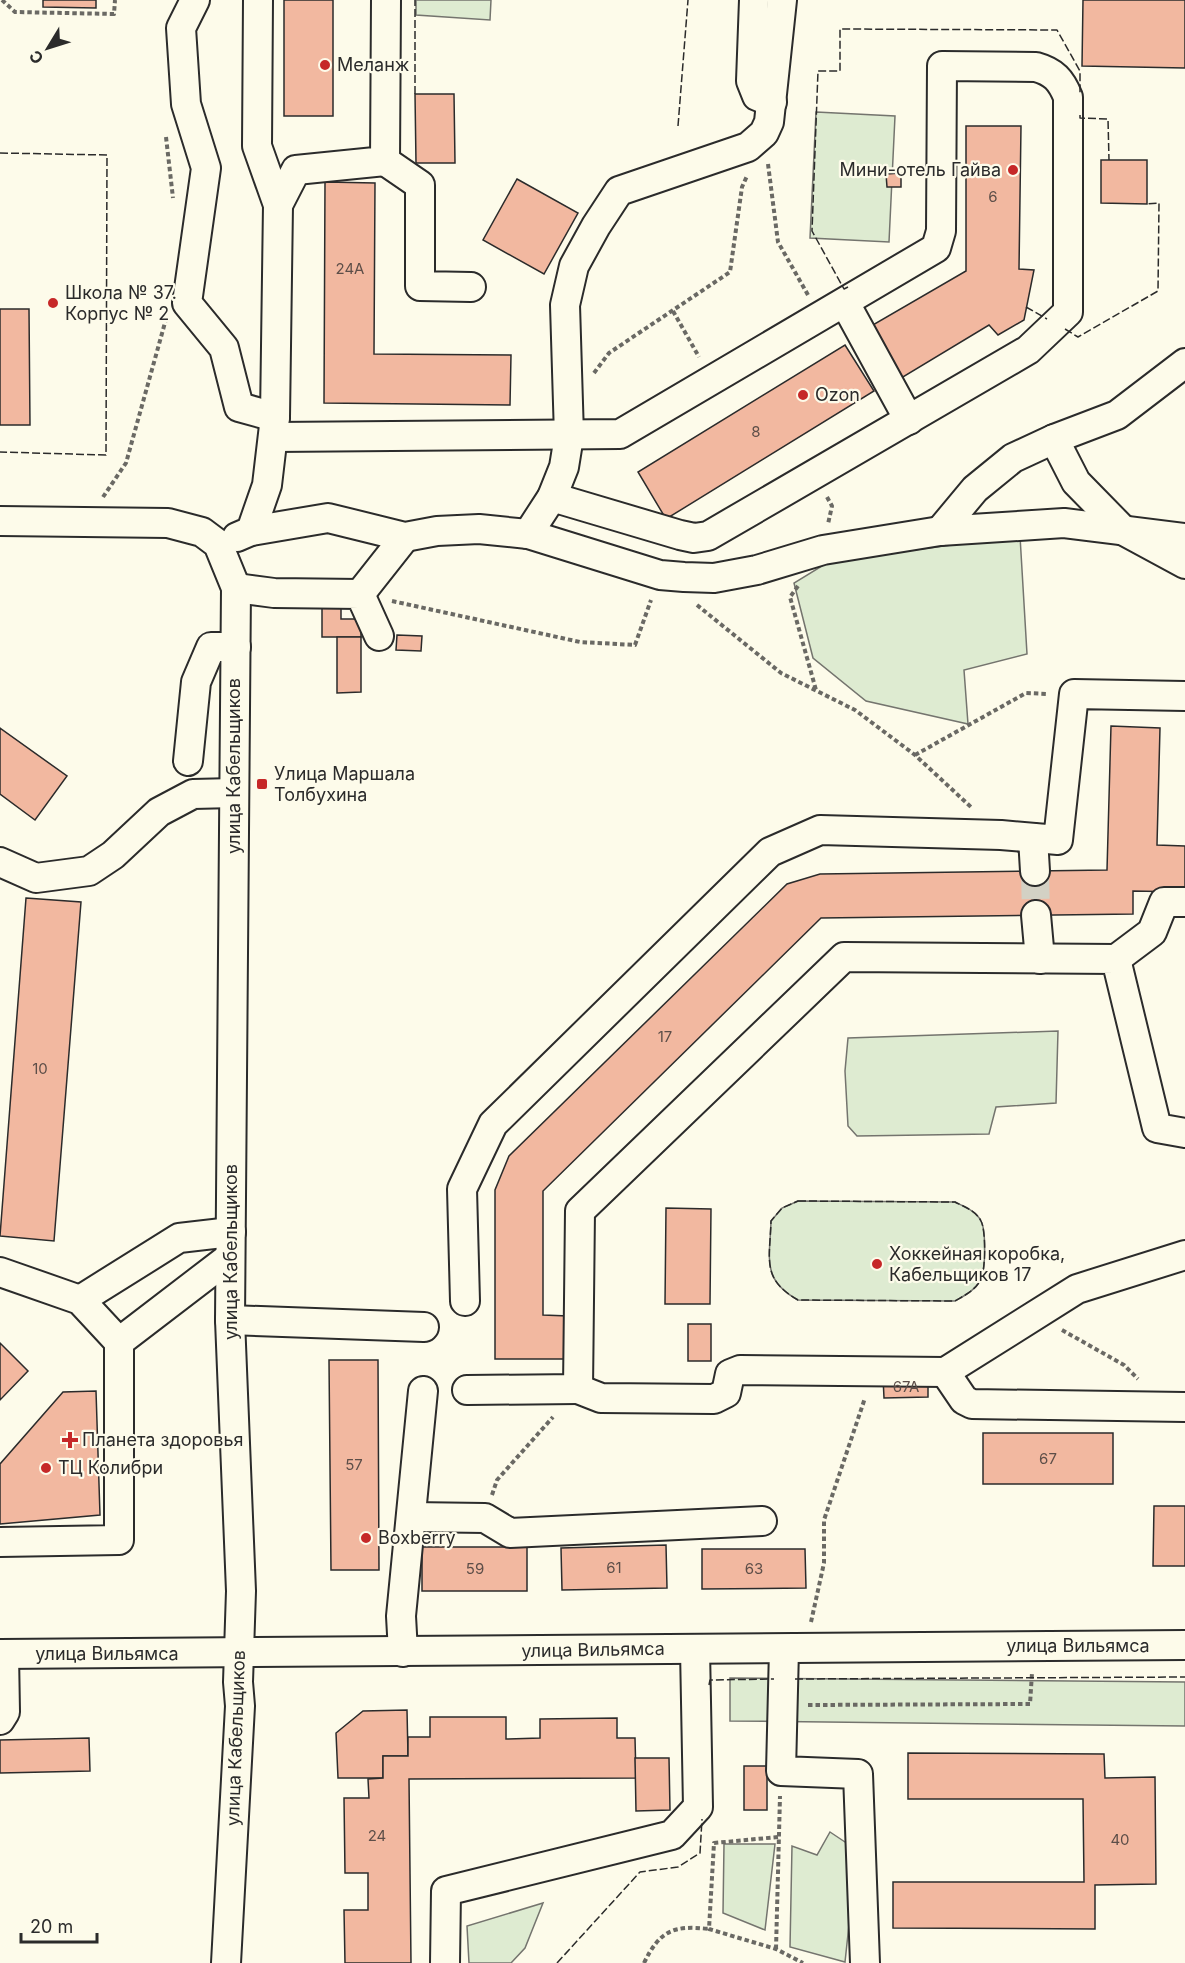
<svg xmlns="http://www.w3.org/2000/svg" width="1185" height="1963" font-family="Inter,sans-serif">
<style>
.green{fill:#deebd1;stroke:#74746e;stroke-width:1.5}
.building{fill:#f2b8a0;stroke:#2b2b2b;stroke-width:1.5}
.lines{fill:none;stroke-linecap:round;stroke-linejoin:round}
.minor-tunnel{stroke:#d3d1c4;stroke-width:28;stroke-dasharray:28 14;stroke-linecap:butt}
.minor-casing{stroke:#2b2b2b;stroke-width:32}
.path{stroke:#6a6964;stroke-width:4;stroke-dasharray:4.5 3;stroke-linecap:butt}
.minor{stroke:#fdfbea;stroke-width:28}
.fence{stroke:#2b2b2b;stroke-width:1.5;stroke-dasharray:8 3;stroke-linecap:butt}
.poi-dot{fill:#c62828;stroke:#fdfbea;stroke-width:2}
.labels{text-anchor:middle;stroke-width:4.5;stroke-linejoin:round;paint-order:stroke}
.number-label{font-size:15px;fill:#5d4e48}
.poi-label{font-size:18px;fill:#2b2b2b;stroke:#fdfbea;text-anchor:start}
.street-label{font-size:18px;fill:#2b2b2b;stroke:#fdfbea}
</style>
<rect width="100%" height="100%" fill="#fdfbea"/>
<!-- green -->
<g class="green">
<path d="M416,0H491L490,20L416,15Z"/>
<path d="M816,112L895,116L889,242L810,238Z"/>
<path d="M1020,536L1027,654L964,670L968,724L866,701L813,658L794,583L830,561Z"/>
<path d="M1058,1031L1056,1103L996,1107L989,1134L857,1136L848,1126L845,1071L848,1038Z"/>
<path d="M798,1201L955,1202C965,1207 976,1211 981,1221C986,1230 986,1272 980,1281C974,1291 965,1295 955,1301L798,1300C761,1279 770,1259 771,1221L782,1208Z"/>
<path d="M730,1678L1185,1682V1726L730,1721Z"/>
<path d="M830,1832L857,1850L845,1962L790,1947L792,1846L817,1855Z"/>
<path d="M724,1844H775L765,1930L723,1913Z"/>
<path d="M543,1903L525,1948L511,1963H469L467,1926Z"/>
</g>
<!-- building -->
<g class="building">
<path d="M43,0H96V8L43,7Z"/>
<rect x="284" y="0" width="49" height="116"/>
<path d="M1083,0H1185V68L1082,66Z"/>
<path d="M415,94H454L455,163H416Z"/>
<path d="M966,126H1021L1019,269L1034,270L1024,320L998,335L989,325L898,380L871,326L966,271Z"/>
<path d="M1101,160H1147V204L1101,203Z"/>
<path d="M901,173V187H887L886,174Z"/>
<path d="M517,179L578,213L544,274L483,240Z"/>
<path d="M325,182L375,183L374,354L511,355L510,405L324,403Z"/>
<path d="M0,309H29L30,425H0Z"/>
<path d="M845,345L874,391L666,519L638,472Z"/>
<path d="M322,607H341V619H361V637H322Z"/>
<path d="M397,635L422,636L421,651L396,650Z"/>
<path d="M337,637H361V692L337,693Z"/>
<path d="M1111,726L1160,728L1157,845L1185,846V892L1133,891V914L821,918L543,1191V1315L568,1316V1359H495V1190L509,1156L787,884L820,874L1107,870Z"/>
<path d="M0,728L67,776L35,820L0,794Z"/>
<path d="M26,898L81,902L54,1241L0,1236Z"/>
<path d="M666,1208L711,1209L710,1304H665Z"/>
<rect x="688" y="1324" width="23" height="37"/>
<path d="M0,1343L28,1371L0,1400Z"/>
<path d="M329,1360H378L379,1570H331Z"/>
<path d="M928,1376V1397L884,1398L883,1377Z"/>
<path d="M96,1391L100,1515L0,1524V1464L63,1392Z"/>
<rect x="983" y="1433" width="130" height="51"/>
<path d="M1154,1506H1185V1566H1153Z"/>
<path d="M666,1545L667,1588L562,1590L561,1548Z"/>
<rect x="422" y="1547" width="105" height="44"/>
<path d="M702,1549H805L806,1588L702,1589Z"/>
<path d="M407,1710L408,1756H383V1778H338L336,1733L363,1711Z"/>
<path d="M430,1717H506V1739L540,1738V1719L617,1718V1738H635L636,1778L409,1779L411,1963H345L344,1910H368V1873H345L344,1798H369L368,1779L383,1778V1756H408V1737H430Z"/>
<path d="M89,1738L90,1771L0,1773V1740Z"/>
<path d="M908,1753L1104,1754L1105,1778L1155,1777L1156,1884L1095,1885V1929L893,1928V1882H1084L1083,1799H908Z"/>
<path d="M635,1758H669L670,1810L636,1811Z"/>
<rect x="744" y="1766" width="23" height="44"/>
</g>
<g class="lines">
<!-- minor-tunnel -->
<path class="minor-tunnel" d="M1035,871L1036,915"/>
<defs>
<g id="minor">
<path d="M195,0L181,28L186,104L206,168L187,303L224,348L239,407L275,417"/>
<path d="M754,0L751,81L757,96L772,102"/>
<path d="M385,161L420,185V286L471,287"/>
<path d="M278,205L296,170L385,161L386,0"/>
<path d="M845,303L909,420"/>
<path d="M275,437L620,434L936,248L941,231L942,66L1036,67C1054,72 1061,80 1068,97V312L1028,350L708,536L694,538L680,535L552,497"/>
<path d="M1054,439L1076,482L1124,531L1185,564"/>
<path d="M0,521L168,523L202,532L218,544L236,588L230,1320L241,1591L238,1682L240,1706L226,1963"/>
<path d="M251,531L328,518L405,537L437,531L479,529L528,534L660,575L684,577L714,578L757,570L823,550L940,531L1064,523L1185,538"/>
<path d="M940,531L975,489L1013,458L1054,439L1117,415L1185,363"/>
<path d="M528,534L552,497L564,467L569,436L565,305L574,266L596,226L619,191L748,147L764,133L769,122L782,0"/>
<path d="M237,537L251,531L267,485L275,417L278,205L257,146L258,0"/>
<path d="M236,588L274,593L360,594L379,636"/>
<path d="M360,594L405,537"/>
<path d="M188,761L196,682L211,647H236"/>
<path d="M1033,838L1035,871"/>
<path d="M0,862L36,878L89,871L113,855L159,812L193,794L234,793"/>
<path d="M1036,915L1040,959"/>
<path d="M1116,959L1152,932L1164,902H1185"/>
<path d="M0,1272L80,1300L119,1342"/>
<path d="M80,1300L179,1238L231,1232"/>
<path d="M465,1301L462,1189L493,1124L770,852L820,830L1001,835L1058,840L1074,694L1185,696"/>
<path d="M230,1320L424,1327"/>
<path d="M945,1372L964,1400L972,1404L1185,1407"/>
<path d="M578,1389L601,1398L714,1399L726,1393L730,1374L740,1370L945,1372L1077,1289L1185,1255"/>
<path d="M467,1390L578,1389L580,1211L844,957L1116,959L1157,1128L1185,1133"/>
<path d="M411,1517L485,1518L510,1533L762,1521"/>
<path d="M0,1542L119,1540V1342L230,1257"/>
<path d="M784,1649L781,1771L858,1774L865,1963"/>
<path d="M403,1652L401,1616L423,1391"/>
<path d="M0,1654L1185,1645"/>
<path d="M0,1720L5,1712L4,1654"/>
<path d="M445,1963L446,1891L672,1835L698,1807L695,1649"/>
</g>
</defs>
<!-- minor casing -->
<use href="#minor" class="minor-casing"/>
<!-- path -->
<g class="path">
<path d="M2,0L15,12L114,14L115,0"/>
<path d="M166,137L173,198"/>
<path d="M768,164L778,242L808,295"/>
<path d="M673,311L699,357"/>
<path d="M594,373L609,353L730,272L742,187L747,176"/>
<path d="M103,497L126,463L166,319"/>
<path d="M827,497L832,506L828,524"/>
<path d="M798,586L790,597L816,690"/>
<path d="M392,601L580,642L635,645L651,600"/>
<path d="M697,605L781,673L855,710L915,755L972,808"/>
<path d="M915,755L1026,693L1048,694"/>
<path d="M1062,1330L1124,1365L1138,1379"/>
<path d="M492,1495L497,1480L553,1417"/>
<path d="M811,1622L824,1563V1520L865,1398"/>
<path d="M808,1705L1030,1704L1032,1673"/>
<path d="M778,1837L714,1843L709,1929L776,1949L803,1963"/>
<path d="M776,1949L780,1796"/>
<path d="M644,1963C660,1930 674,1925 709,1929"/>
</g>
<!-- minor -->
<use href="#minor" class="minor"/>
<!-- fence -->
<g class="fence">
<path d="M415,94V0"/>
<path d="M1080,115V118L1108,119L1109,160"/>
<path d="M678,126L688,0"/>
<path d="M0,153L107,155L106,455L0,452"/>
<path d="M848,287L844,289L812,231L818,71H840V29L1057,30L1080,71V94"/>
<path d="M1026,307L1047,319"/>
<path d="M1065,329L1078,337L1158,291L1159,203L1147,204"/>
<path d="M798,1201L955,1202C965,1207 976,1211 981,1221C986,1230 986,1272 980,1281C974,1291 965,1295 955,1301L798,1300C761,1279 770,1259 771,1221L782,1208Z"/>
<path d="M795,1679L1185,1677"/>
<path d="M709,1685L710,1680L774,1679"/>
<path d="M557,1963L640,1872L678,1867L700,1853L702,1819"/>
</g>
</g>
<!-- markers -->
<g class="poi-dot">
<circle cx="325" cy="65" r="6"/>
<circle cx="1013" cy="170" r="6"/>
<circle cx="53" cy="303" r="6"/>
<circle cx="803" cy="395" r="6"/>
<rect x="256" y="778" width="12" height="12" rx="3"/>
<circle cx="877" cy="1264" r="6"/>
<path d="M67 1431h6v6h6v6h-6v6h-6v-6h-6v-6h6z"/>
<circle cx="46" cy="1468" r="6"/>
<circle cx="366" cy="1538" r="6"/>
</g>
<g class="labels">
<!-- number labels -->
<g class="number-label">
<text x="993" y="202">6</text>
<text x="350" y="274">24А</text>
<text x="756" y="437">8</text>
<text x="665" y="1042">17</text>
<text x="40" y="1074">10</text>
<text x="906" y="1392">67А</text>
<text x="1048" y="1464">67</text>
<text x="354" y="1470">57</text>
<text x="614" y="1573">61</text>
<text x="475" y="1574">59</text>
<text x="754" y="1574">63</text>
<text x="377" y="1841">24</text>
<text x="1120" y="1845">40</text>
</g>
<!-- poi labels -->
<g class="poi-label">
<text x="337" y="71">Меланж</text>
<text x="1001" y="176" text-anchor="end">Мини-отель Гайва</text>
<text x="65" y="299">Школа № 37.<tspan x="65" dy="21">Корпус № 2</tspan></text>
<text x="815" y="401">Ozon</text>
<text x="274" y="780">Улица Маршала<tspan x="274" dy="21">Толбухина</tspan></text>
<text x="889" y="1260">Хоккейная коробка,<tspan x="889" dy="21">Кабельщиков 17</tspan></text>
<text x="82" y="1446">Планета здоровья</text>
<text x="58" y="1474">ТЦ Колибри</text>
<text x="378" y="1544">Boxberry</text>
</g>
<!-- street labels -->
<g class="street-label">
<text transform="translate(234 766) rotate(-90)" y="6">улица Кабельщиков</text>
<text transform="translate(231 1252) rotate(-90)" y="6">улица Кабельщиков</text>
<text x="1078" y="1652">улица Вильямса</text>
<text transform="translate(593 1650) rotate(-1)" y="6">улица Вильямса</text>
<text x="107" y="1660">улица Вильямса</text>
<text transform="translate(236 1738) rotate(-88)" y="6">улица Кабельщиков</text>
</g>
</g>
<!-- north arrow -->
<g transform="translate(48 48) rotate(232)" stroke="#fdfbea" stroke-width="4.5" paint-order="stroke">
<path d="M0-4.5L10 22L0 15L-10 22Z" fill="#2b2b2b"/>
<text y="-9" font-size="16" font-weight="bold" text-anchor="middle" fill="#2b2b2b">С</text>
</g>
<!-- scale -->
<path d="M21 1933v9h76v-9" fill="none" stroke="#2b2b2b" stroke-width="3"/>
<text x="30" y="1933" font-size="18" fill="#2b2b2b" stroke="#fdfbea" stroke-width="4.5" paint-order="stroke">20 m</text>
</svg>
